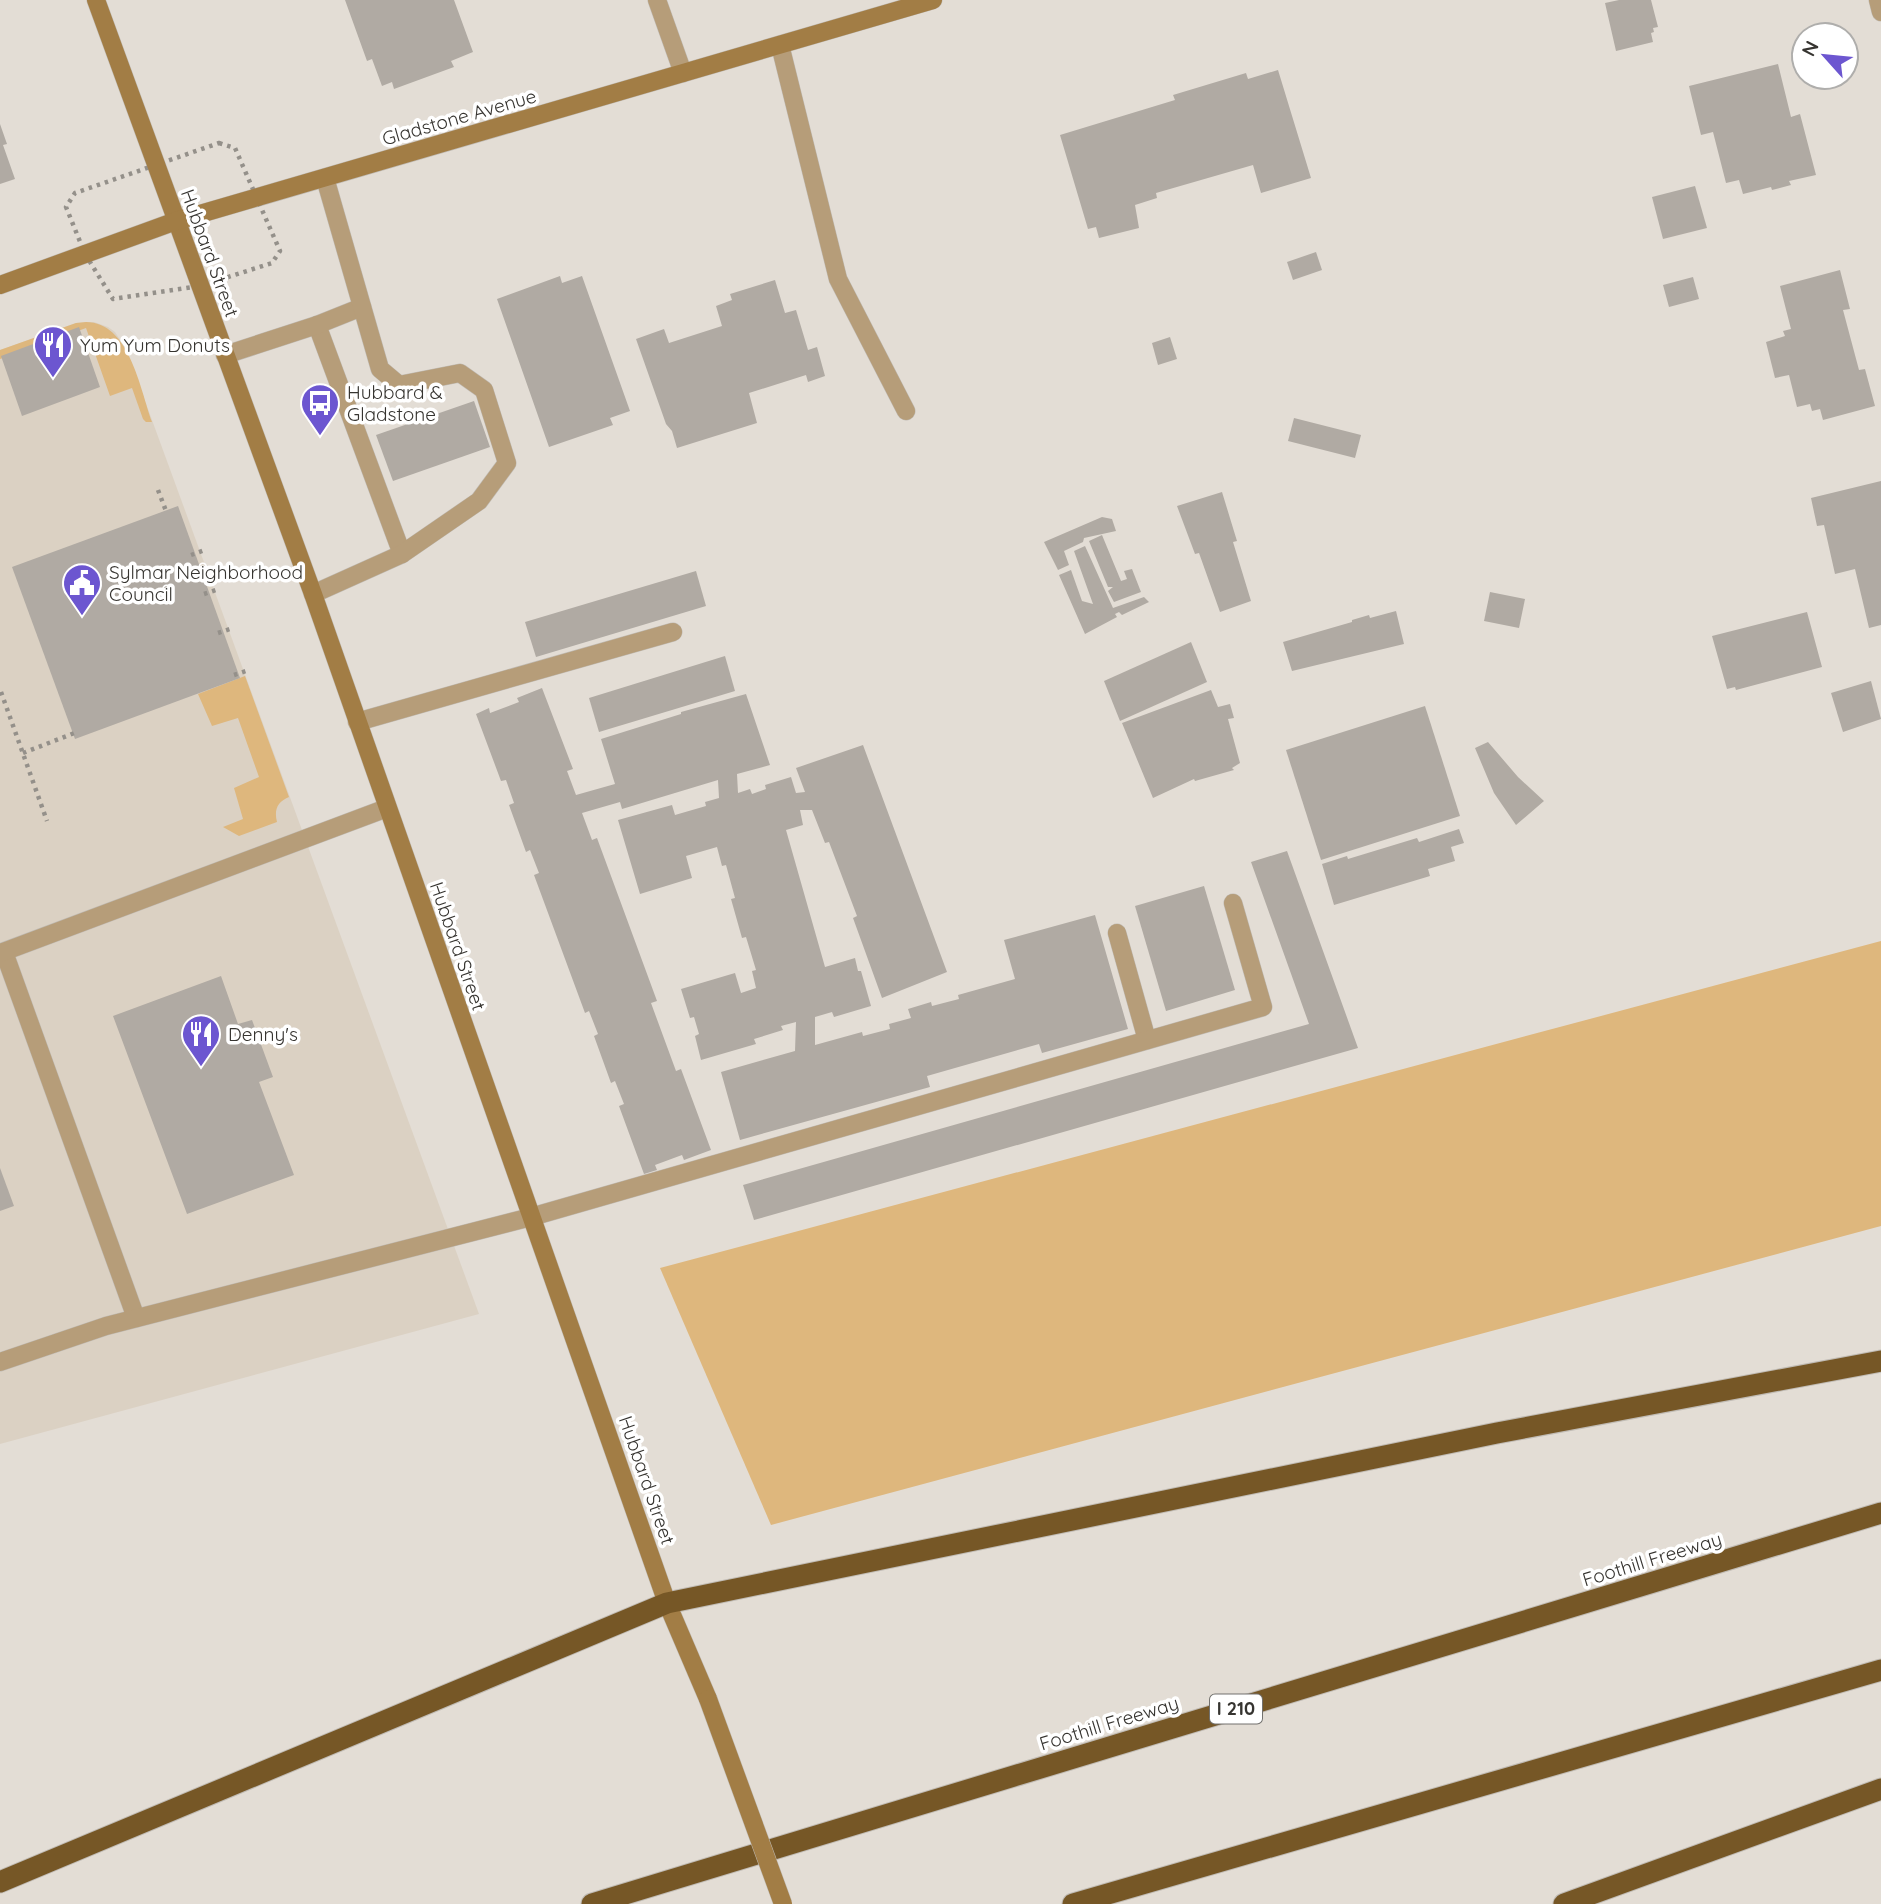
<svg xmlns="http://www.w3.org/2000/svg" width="1881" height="1904" font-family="Quicksand,sans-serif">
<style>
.built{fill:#dbd1c3}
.green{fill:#deb77d}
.building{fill:#b0aaa3}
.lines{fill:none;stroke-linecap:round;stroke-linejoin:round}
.lane-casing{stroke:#c0bbb4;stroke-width:19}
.street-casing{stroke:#c0bbb4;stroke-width:19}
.secondary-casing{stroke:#c0bbb4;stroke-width:19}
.highway-casing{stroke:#c0bbb4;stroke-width:23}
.path{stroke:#94908a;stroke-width:4.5;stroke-dasharray:3.5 5;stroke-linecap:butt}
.lane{stroke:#b69d79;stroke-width:18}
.street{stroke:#b69d79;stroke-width:18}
.secondary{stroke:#a27d45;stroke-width:18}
.highway{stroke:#765726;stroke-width:21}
.secondary-bridge-casing{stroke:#c0bbb4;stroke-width:19;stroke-linecap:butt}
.secondary-bridge{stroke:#a27d45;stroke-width:18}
.labels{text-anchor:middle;stroke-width:7;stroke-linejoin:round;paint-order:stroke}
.shield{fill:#fff;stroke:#72716e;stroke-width:2}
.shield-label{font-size:18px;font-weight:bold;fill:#363430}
.street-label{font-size:19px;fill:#363430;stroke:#fff}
.poi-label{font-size:19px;fill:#363430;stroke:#fff;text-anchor:start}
</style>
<rect width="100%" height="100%" fill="#e3ddd5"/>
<!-- built -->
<path class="built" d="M94,322L108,327L115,332L126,349L479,1314L0,1444V350L76,323Z"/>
<!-- green -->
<g class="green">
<path d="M86,322C129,322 140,388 152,422H146L143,419L132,388L110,396L86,328L0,359V350L76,323Z"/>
<path d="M245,676L289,797C277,802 274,810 277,822L239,836L223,827L243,819L234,788L259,777L238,718L212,726L198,694Z"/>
<path d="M1881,941V1226L771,1525L660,1268Z"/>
</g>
<!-- building -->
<g class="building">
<path d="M345,0H454L473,52L451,61L454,67L394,89L392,82L382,86L372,59L367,61Z"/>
<path d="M1619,0H1651L1658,27L1653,28L1654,32L1651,33L1653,42L1616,51L1605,3Z"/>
<path d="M1778,64L1791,117L1800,114L1816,175L1789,181L1791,185L1772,190L1771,187L1743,194L1739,180L1726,183L1713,132L1701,135L1689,86Z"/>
<path d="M1278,70L1311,178L1261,193L1253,165L1156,193L1157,198L1135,205L1139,228L1099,238L1096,227L1088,229L1060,135L1175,100L1173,95L1246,73L1248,79Z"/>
<path d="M0,124L7,144L3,145L15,179L0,184Z"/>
<path d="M1695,186L1707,228L1663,239L1652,197Z"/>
<path d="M1316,252L1322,270L1293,280L1287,262Z"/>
<path d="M1840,270L1850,309L1843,310L1859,370L1865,369L1875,406L1823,420L1820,409L1812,411L1810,404L1797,407L1789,375L1775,378L1766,342L1785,336L1783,331L1791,329L1780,286Z"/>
<path d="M560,276L562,283L582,276L630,411L610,418L613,425L549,447L497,299Z"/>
<path d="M1693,277L1699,299L1669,307L1663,285Z"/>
<path d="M775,280L785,313L796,310L808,350L817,347L825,376L808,382L806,375L749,393L757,423L677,448L672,431L666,424L636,339L664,329L669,343L722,326L716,306L732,300L730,294Z"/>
<path d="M79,327L100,387L22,416L1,356Z"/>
<path d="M1170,337L1177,359L1158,365L1152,343Z"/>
<path d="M474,401L490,447L393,481L376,435Z"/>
<path d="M1294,418L1361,435L1355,458L1288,441Z"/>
<path d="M1881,481V625L1869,628L1855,569L1835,574L1824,525L1817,526L1811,498Z"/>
<path d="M1222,492L1237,541L1233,542L1251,601L1220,612L1199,553L1195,554L1177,506Z"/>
<path d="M178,506L240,678L75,739L12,567Z"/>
<path d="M1102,517L1112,519L1116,531L1084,538L1083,542L1064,551L1069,565L1058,570L1044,542Z"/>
<path d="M1102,535L1121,581L1127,579L1124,571L1132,569L1141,592L1114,602L1108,591L1113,587H1108L1089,541Z"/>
<path d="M1085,546L1113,608L1144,597L1149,602L1122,615L1119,612L1115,614L1117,617L1085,634L1059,575L1071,570L1082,601L1093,604L1074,551Z"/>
<path d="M696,571L706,606L536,657L525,622Z"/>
<path d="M1490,592L1525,599L1519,628L1484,621Z"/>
<path d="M1396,611L1404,644L1292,671L1283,642L1352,622V620L1369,615L1370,618Z"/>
<path d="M1807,612L1822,667L1736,690L1735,687L1727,689L1712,636Z"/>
<path d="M1191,642L1207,682L1120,721L1104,681Z"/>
<path d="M725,656L735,691L599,732L589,698Z"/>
<path d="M1871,681L1881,719L1843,732L1831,693Z"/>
<path d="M542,688L573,769L567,771L576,795L615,784L601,739L681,714V712L746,694L770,765L737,774L738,793L750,789L752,794L766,789L765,785L791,777L796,793L805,792L796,768L863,745L947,972L882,998L853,918L857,916L829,842L825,843L812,810H800L803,825L786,830L825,967L855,958L858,971H861L871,1006L834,1017L832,1012L815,1017V1045L862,1032L863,1036L890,1029L889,1024L911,1018L908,1009L931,1002L932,1006L959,999L958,995L1015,979L1004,940L1095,915L1128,1029L1042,1053L1039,1044L927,1076L930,1087L740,1140L721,1072L795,1051L796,1022L781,1026L783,1030L754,1039L756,1044L701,1060L695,1036L699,1034L694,1017L690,1018L681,989L735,973L741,993L756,988L752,971L756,970L746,937L742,938L731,899L735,898L726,865L722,866L717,847L686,856L692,878L640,894L618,820L672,805L675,815L706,806L705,802L719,798L718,780L622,809L620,802L582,813L592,840L597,838L657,1001L651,1003L676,1071L681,1069L711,1150L684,1160L682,1155L655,1165L657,1170L644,1174L619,1106L624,1104L615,1081L611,1083L594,1036L598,1034L589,1011L585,1013L534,875L539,873L530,850L526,852L509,805L514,803L506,780L501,781L476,714L489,708L490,713L519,702L517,698Z"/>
<path d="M1211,690L1218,707L1230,704L1234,718L1228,719L1240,763L1232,768L1234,770L1195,781L1194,779L1153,798L1122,723Z"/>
<path d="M1425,706L1460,816L1321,860L1286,750Z"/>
<path d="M1488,742L1518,777L1544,801L1516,825L1494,793L1475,748Z"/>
<path d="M1459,829L1464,843L1451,847L1455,861L1428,869L1430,876L1334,905L1322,864L1347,856L1348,859L1417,838L1419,842Z"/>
<path d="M1287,851L1358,1048L754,1220L743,1185L1309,1024L1251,862Z"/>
<path d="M1204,886L1235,990L1166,1011L1135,906Z"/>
<path d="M221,976L238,1024L252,1020L273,1077L259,1082L294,1175L187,1214L113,1016Z"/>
<path d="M0,1168L14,1206L0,1211Z"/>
</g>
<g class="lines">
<defs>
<g id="lane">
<path d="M657,0L683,73"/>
<path d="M780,45L838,279L906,411"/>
<path d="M317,325L402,554"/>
<path d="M225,355L317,325L362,307"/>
<path d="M313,594L402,554L479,501L507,463L484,390L460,373L399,385L380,369L325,178"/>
<path d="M357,722L673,632"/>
<path d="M1117,933L1147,1040"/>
<path d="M4,952L136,1318"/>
<path d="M0,953L387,808"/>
<path d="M0,1362L106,1326L531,1217L1263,1007L1233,903"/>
</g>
<path id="street" d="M1878,0L1881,12"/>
<g id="secondary">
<path d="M96,0L313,594L667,1603L708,1699"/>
<path d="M0,285L176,221L933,0"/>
</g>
<g id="highway">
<path d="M0,1882L667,1603L1497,1433L1881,1361"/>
<path d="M592,1904L1881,1513"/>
<path d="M1073,1904L1881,1670"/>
<path d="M1564,1904L1881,1789"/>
</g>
</defs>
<!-- lane casing -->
<use href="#lane" class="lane-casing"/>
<!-- street casing -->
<use href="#street" class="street-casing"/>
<!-- secondary casing -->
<use href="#secondary" class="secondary-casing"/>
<!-- highway casing -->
<use href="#highway" class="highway-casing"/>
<!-- path -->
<g class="path">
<path d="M219,143L235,148L280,251L272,263L200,286L113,299L85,254L66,207L75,193Z"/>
<path d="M158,490L166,511"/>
<path d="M191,555L205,550"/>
<path d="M204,594L219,589"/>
<path d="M218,633L233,628"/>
<path d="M234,675L249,670"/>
<path d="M1,692L47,821"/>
<path d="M23,753L77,732"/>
</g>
<!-- lane -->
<use href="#lane" class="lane"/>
<!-- street -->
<use href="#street" class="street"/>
<!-- secondary -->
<use href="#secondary" class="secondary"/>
<!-- highway -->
<use href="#highway" class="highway"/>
<defs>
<path id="secondary-bridge" d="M708,1699L783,1904"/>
</defs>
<!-- secondary-bridge casing -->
<use href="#secondary-bridge" class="secondary-bridge-casing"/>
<!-- secondary-bridge -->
<use href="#secondary-bridge" class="secondary-bridge"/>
</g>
<!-- icons -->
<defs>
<symbol id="restaurant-pin" viewBox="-11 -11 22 30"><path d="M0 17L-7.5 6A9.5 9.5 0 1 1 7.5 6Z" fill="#6c56d0" stroke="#fff"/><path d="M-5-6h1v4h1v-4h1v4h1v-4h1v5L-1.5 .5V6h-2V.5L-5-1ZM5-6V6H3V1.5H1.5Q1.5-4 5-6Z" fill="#fff"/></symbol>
<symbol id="bus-pin" viewBox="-11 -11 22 30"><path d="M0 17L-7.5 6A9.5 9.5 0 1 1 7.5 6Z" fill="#6c56d0" stroke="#fff"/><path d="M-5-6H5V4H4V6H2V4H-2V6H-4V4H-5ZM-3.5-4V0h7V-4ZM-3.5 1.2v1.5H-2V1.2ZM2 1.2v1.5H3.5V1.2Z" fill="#fff"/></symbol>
<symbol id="civic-pin" viewBox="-11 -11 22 30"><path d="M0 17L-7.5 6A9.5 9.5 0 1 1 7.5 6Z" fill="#6c56d0" stroke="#fff"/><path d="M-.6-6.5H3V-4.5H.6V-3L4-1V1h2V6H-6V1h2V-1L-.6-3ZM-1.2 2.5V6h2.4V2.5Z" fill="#fff"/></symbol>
</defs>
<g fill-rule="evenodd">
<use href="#restaurant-pin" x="31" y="323" width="44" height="60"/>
<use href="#bus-pin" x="298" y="381" width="44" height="60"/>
<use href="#civic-pin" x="60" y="561" width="44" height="60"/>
<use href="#restaurant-pin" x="179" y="1012" width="44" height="60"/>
</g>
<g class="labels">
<!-- shield labels -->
<rect class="shield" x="1210" y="1694.5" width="52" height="29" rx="5"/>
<g class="shield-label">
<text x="1236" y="1715">I 210</text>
</g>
<!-- street labels -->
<g class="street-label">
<text transform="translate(459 117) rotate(-16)" y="7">Gladstone Avenue</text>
<text transform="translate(210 253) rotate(70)" y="7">Hubbard Street</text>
<text transform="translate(458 946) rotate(71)" y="7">Hubbard Street</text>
<text transform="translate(647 1480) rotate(71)" y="7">Hubbard Street</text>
<text transform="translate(1652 1559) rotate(-17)" y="7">Foothill Freeway</text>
<text transform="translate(1109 1723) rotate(-17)" y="7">Foothill Freeway</text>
</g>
<!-- poi labels -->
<g class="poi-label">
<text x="80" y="352">Yum Yum Donuts</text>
<text x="347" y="399">Hubbard &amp;<tspan x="347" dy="22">Gladstone</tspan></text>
<text x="109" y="579">Sylmar Neighborhood<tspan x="109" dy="22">Council</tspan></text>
<text x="228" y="1041">Denny's</text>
</g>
</g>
<!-- north arrow -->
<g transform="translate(1825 56) rotate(297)"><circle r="33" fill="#ffffff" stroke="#afaeac" stroke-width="2"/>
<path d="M0-5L12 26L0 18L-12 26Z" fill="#6c56d0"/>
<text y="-10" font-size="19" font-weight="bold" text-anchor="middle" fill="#363430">N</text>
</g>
</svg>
